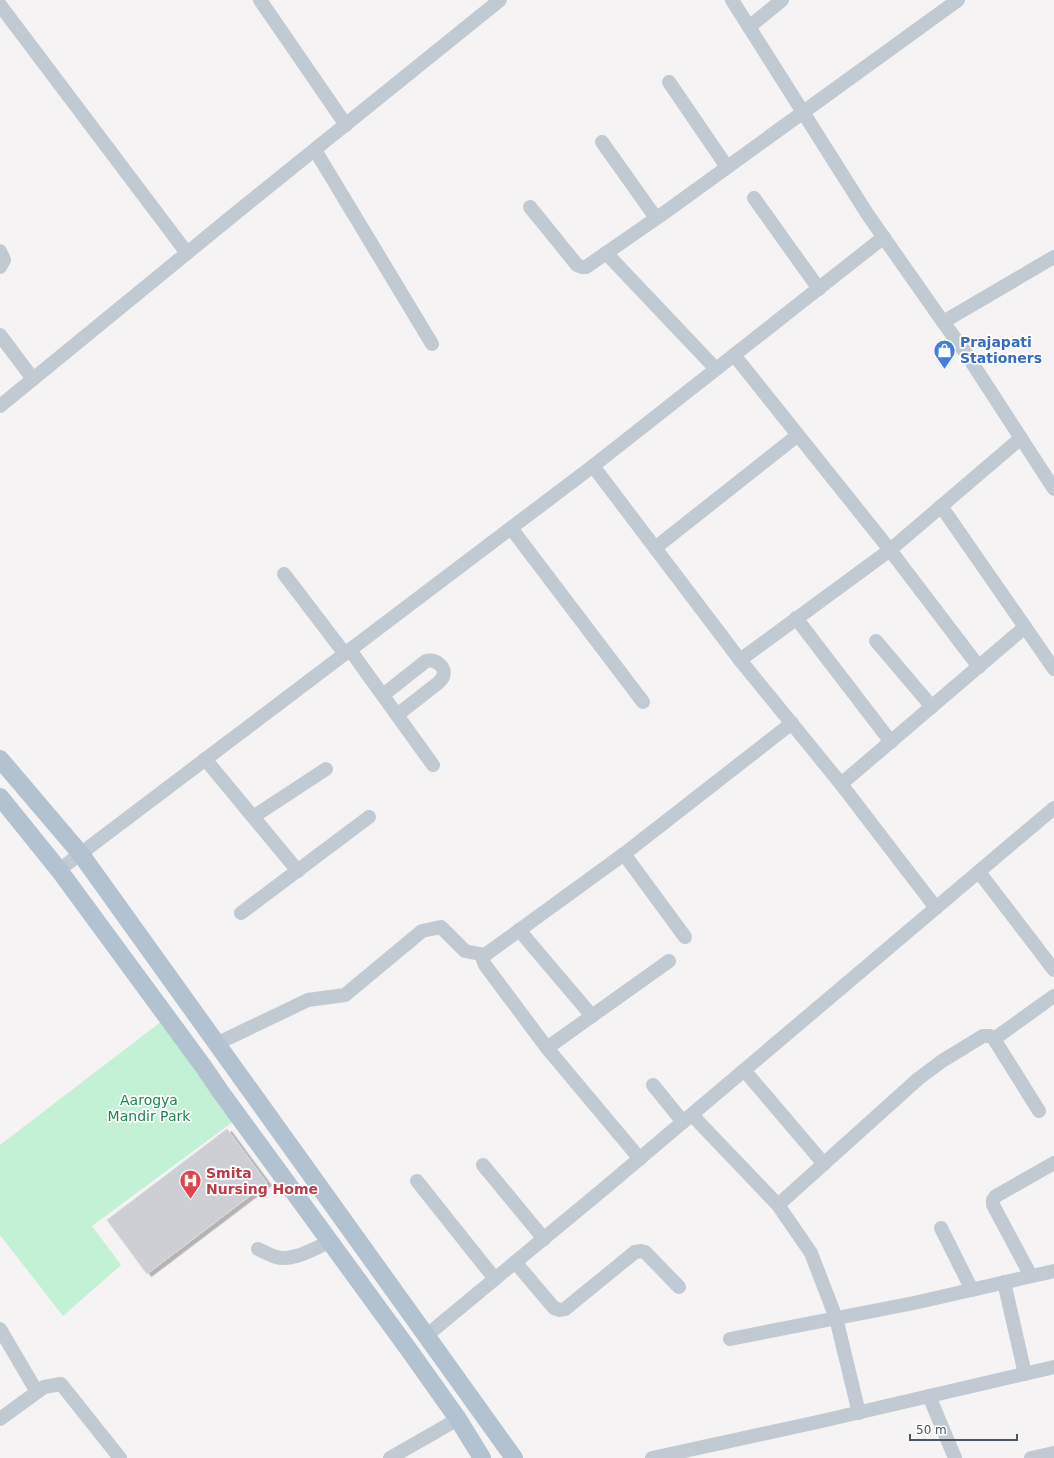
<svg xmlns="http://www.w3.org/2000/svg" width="1054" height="1458" font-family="'DejaVu Sans',sans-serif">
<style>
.green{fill:#c3f1d5}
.building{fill:#cdcfd5;stroke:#d7d9de;filter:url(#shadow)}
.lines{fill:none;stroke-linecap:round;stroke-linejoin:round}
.minor{stroke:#c1cad2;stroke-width:14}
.major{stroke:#b3c2d1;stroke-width:18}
.labels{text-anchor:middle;stroke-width:3.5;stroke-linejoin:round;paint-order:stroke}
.shop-label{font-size:14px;font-weight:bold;fill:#366cbe;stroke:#fff;text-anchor:start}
.park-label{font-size:14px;fill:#17864f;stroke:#fff}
.health-label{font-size:14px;font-weight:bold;fill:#be3a42;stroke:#fff;text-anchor:start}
</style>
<defs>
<filter id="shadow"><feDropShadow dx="4.5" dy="2.5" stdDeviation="0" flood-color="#0004"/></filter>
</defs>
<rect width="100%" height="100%" fill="#f5f3f3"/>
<!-- green -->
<path class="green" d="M162,1021L234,1121L92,1226L121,1265L63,1316L0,1235V1145Z"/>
<!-- building -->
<path class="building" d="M227,1129L267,1183L147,1274L107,1220Z"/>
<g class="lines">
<!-- minor -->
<g class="minor">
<path d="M260,0L346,125"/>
<path d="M732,0L868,215L943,322L965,352L1054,489"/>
<path d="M0,5L187,253"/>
<path d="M749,27L782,0"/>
<path d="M669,82L727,167"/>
<path d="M602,142L656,218"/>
<path d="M315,150L432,344"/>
<path d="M754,198L819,289"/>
<path d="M530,207L577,265L582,267H586L664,213L958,0"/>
<path d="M0,251L4,260L0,267"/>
<path d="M606,253L716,369"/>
<path d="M943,322L1054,257"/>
<path d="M0,335L33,379"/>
<path d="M734,355L890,550L979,667"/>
<path d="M0,406L236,213L500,0"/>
<path d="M593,466L740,660L841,784L1025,627L941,506"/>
<path d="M511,528L643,702"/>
<path d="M655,548L798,435"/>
<path d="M284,574L345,654"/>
<path d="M796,618L891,742"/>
<path d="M1025,627L1054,669"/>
<path d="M876,641L932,707"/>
<path d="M350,650L433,765"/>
<path d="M740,660L890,550L1021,438"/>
<path d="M383,695L426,661C435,659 447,666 443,677C442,679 440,681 438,683L397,715"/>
<path d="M205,759L298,871"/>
<path d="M841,784L936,908"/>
<path d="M253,817L326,769"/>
<path d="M624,854L685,937"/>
<path d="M59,870L593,466L884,237"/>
<path d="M979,872L1054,970"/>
<path d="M241,913L369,817"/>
<path d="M519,930L592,1016"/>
<path d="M994,1039L1054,996"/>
<path d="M216,1044L308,1000L345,995L422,931L441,927L465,951L485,955"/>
<path d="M547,1048L485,965L483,960L485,955L624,854L792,723"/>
<path d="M744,1070L824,1164"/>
<path d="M653,1085L683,1122"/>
<path d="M692,1115L778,1205L811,1253L836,1318L859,1413"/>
<path d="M640,1159L547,1048L669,961"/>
<path d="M483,1165L544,1239"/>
<path d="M417,1181L495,1279"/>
<path d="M778,1205L918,1079L942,1061L983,1036H990L994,1039L1039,1111"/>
<path d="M941,1228L972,1290"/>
<path d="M258,1249C264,1252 270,1255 276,1257C293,1262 314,1248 330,1242"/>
<path d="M515,1262L554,1308L560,1310L565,1309L635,1252L641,1251L645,1252L679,1287"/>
<path d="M1031,1276L993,1205V1200L996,1196L1054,1163"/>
<path d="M1004,1282L1025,1374"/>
<path d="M0,1329L37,1392"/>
<path d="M426,1336L606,1187L1054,808"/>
<path d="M730,1339L914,1303L1054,1271"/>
<path d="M929,1396L955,1458"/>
<path d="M0,1419L44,1387L61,1384L120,1458"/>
<path d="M390,1458L458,1419"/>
<path d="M652,1458L822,1421L1054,1367"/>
<path d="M1031,1458L1054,1453"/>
</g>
<!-- major -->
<g class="major">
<path d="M0,759L80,853L514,1458"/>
<path d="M0,797L59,870L203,1066L220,1091L409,1350L458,1419L482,1458"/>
</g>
</g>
<!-- icons -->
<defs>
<symbol id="shop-pin" viewBox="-11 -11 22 30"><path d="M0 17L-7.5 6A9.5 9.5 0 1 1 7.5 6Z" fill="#3f7fe0" stroke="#fff"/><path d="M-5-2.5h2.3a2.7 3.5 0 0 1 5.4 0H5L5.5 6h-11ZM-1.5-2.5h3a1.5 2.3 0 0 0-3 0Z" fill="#fff"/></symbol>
<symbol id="hospital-pin" viewBox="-11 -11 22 30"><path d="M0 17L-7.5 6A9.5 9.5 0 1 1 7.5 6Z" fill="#e0444e" stroke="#fff"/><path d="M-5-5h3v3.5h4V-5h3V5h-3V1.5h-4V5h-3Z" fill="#fff"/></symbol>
</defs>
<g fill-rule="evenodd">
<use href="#shop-pin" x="932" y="338" width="25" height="34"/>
<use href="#hospital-pin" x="178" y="1168" width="25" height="34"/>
</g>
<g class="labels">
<!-- shop labels -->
<g class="shop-label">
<text x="960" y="347">Prajapati<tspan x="960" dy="16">Stationers</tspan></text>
</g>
<!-- park labels -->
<g class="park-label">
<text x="149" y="1105">Aarogya<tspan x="149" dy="16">Mandir Park</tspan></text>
</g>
<!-- health labels -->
<g class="health-label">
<text x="206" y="1178">Smita<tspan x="206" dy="16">Nursing Home</tspan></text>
</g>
</g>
<!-- scale -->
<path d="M910 1434v6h107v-6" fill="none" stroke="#4a5661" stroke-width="2"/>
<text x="916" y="1434" font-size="12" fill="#4a5661" stroke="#ffffff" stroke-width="3" paint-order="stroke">50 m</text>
</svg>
